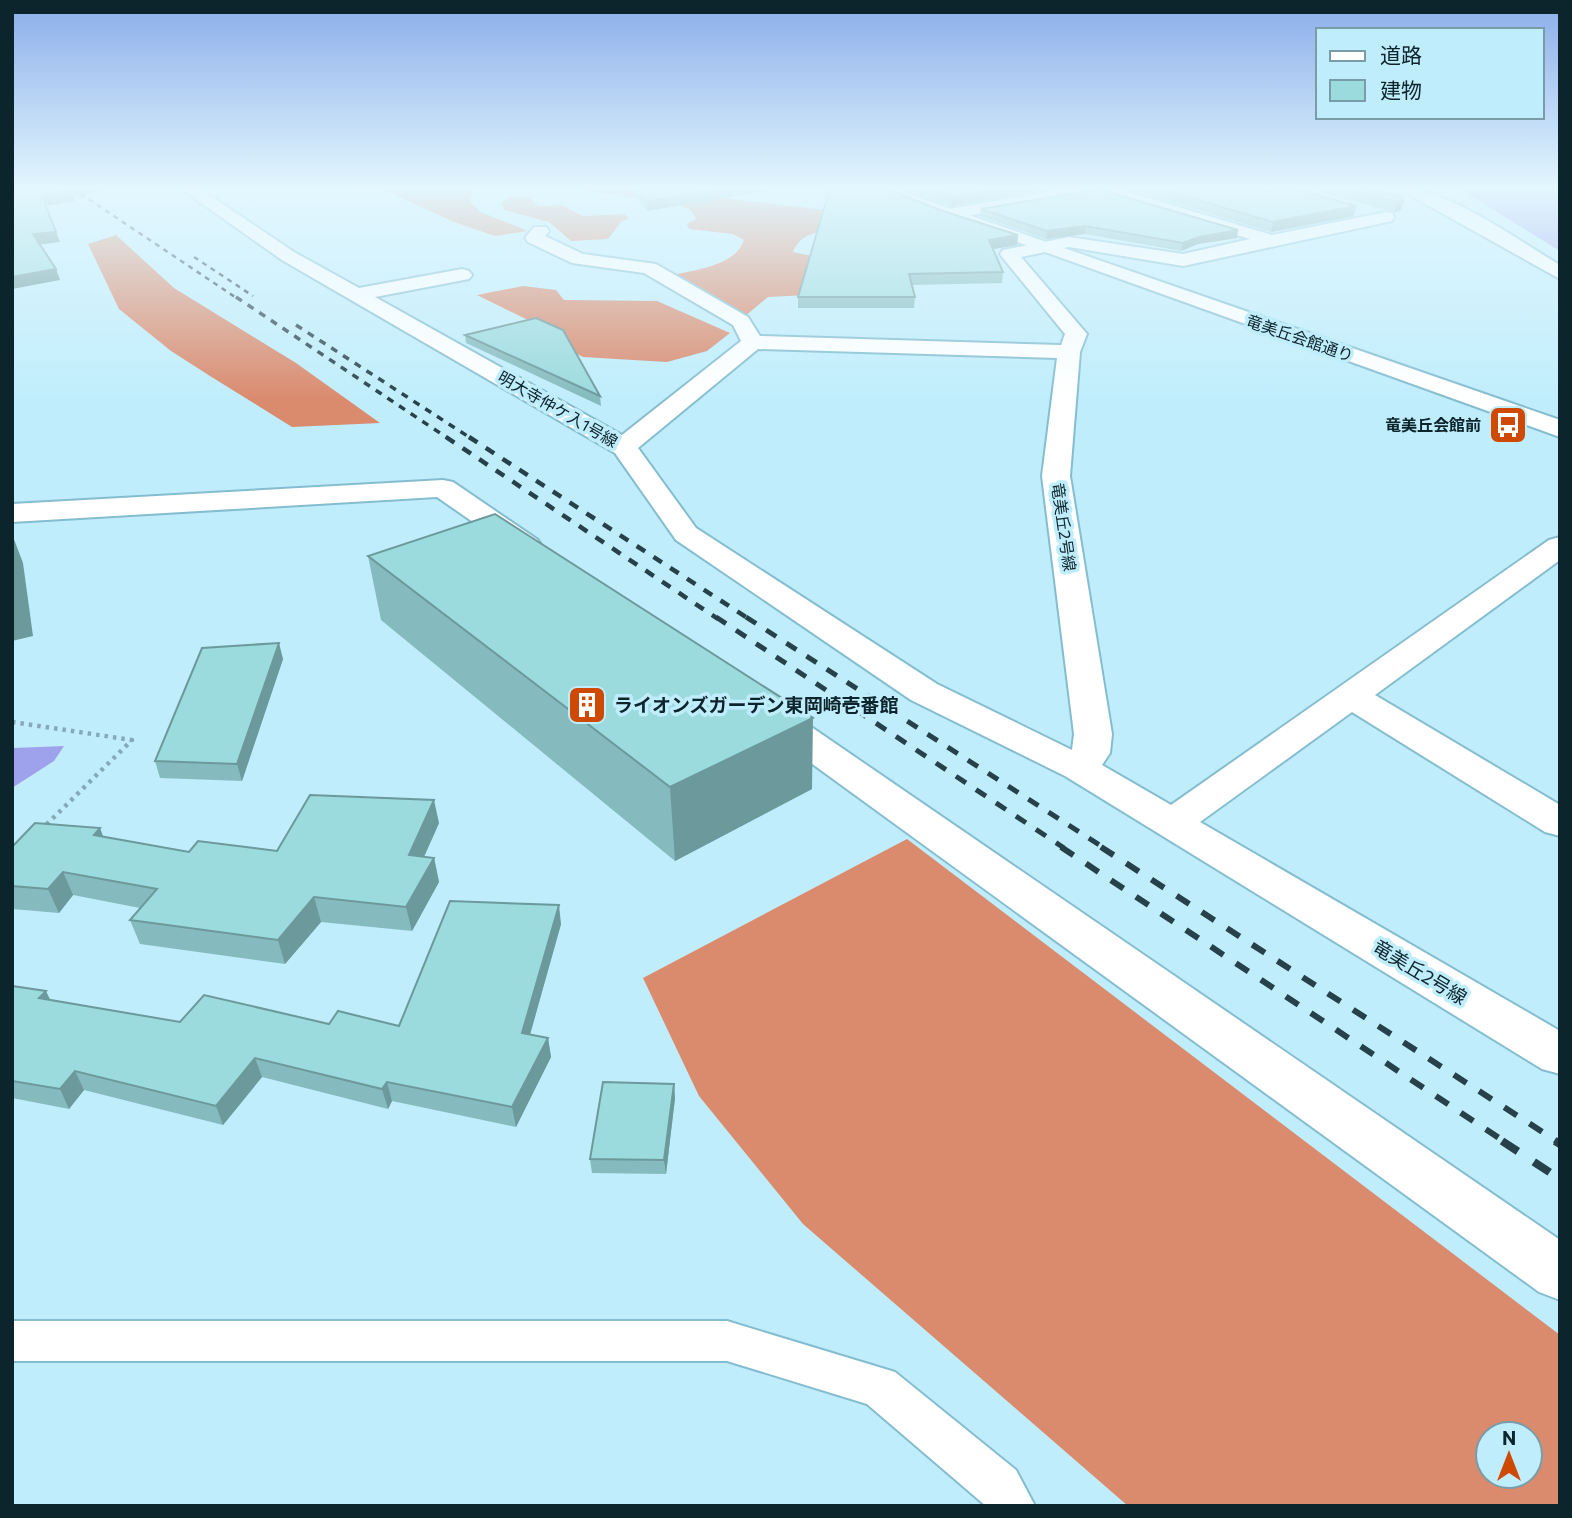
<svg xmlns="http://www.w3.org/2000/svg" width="1572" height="1518" font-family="Commissioner,'Noto Sans JP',sans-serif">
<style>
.forest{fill:#da8a6d;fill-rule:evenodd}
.water{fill:#9ea2ec}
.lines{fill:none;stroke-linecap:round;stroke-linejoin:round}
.service-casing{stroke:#85bdd0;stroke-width:4}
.minor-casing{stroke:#85bdd0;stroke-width:4}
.tertiary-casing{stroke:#85bdd0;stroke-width:4}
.path{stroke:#84aab7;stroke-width:4.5;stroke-dasharray:3.5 5;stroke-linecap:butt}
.service{fill:#fff;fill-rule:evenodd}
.minor{fill:#fff;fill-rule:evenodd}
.tertiary{fill:#fff;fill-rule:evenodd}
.rail-far5{stroke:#26414a;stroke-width:2.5;stroke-dasharray:5 5;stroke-linecap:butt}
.rail-far4{stroke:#26414a;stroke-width:3.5;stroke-dasharray:7 7;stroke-linecap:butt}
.rail-far3{stroke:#26414a;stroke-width:4.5;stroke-dasharray:10 10;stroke-linecap:butt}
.rail-far2{stroke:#26414a;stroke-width:5;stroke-dasharray:12 12;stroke-linecap:butt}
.rail-far1{stroke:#26414a;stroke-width:6;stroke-dasharray:15 15;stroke-linecap:butt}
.rail{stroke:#26414a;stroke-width:8;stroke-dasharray:19 19;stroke-linecap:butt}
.wall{fill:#85bbbe}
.shaded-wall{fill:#6c999b}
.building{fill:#9bdadd;stroke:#6c999b;stroke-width:2}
.labels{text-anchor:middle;stroke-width:7;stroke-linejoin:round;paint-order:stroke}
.far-street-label{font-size:16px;fill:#0c242b;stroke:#c0edfc}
.far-poi-label{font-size:16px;font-weight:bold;fill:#0c242b;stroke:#c0edfc;text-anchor:end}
.poi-label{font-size:19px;font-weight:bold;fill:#0c242b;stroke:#c0edfc;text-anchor:start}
.street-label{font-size:19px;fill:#0c242b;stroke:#c0edfc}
</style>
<rect width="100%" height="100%" fill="#c0edfc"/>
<!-- forest -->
<g class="forest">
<path d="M358,188H477L470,194V202L481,212L528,231L495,236L454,222L384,190L353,191Z"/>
<path d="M570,188H623L646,195L705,196L861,214L863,233C839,232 804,224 793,252L812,256L807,295L768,297L744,317L665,277C689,270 735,268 744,240L733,234L689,229L687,224L696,219L690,209L676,204Z"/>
<path d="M527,196L539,206L562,205L583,216L624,214L629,218L621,222L608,239L571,241L549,222L504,210L502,203L509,197Z"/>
<path d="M116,235L174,288L296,363L380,423L292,427L210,376L171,351L119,309L88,244Z"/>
<path d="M523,286L556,290L564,300L657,301L730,333L707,351L667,362L583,357L549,340L528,320L477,295Z"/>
<path d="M907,839L1560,1335V1506H1128L803,1224L699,1096L643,978ZM1530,1434V1476H1488V1434Z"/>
</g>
<!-- water -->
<g class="water">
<path d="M1458,188H1560V251Z"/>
<path d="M64,746L54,761L12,788V748Z"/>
</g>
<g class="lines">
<defs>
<path id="service" d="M12,1321H727L895,1372L1016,1470L1035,1506H986L867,1404L727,1361H12Z"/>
<g id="minor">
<path d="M180,188H199L294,252L359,288L462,269L469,271L472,275L469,279L375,297L622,435L741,341L733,325L644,273L572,263L528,242L525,238L534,227H546L549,231L545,236L583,254L656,264L748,317L760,336L1061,345L1065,334L1003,258L1000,254L1003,250L1069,237L1183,254L1250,239L1097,193L949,219L943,218V210L1071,188H1115L1272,235L1386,212L1392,213L1394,217L1392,221L1183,266L1069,247L1021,257L1087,334L1080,352L1070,476L1112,734L1110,753L1102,765L1171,805L1549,540L1560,537V560L1375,695L1560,805V836L1545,832L1352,712L1200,822L1560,1031V1074L1542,1069L1065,776L911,700L676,540L615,453L282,260ZM758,349L1057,358L1042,476L1074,734L1072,750L937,684L696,528L638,448Z"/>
<path d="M1397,188C1449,188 1515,239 1560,265V279Z"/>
<path d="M443,480L453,482L538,540L542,546L538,552L527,555L516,552L437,497L12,522V504Z"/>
<path d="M769,704L782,707L1560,1240V1300L1539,1292L756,723L751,715L756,707Z"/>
</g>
<path id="tertiary" d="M867,188H891L1560,420V437Z"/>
</defs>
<!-- service casing -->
<use href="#service" class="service-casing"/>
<!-- minor casing -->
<use href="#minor" class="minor-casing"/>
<!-- tertiary casing -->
<use href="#tertiary" class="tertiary-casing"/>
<!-- path -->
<path class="path" d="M12,722L132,740L45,826"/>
<!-- service -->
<use href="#service" class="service"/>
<!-- minor -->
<use href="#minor" class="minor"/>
<!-- tertiary -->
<use href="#tertiary" class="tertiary"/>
<!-- rail-far5 -->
<g class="rail-far5">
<path d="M72,188L238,299"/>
<path d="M194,257L253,296"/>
</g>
<!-- rail-far4 -->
<g class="rail-far4">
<path d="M236,297L449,439"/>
<path d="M296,325L472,439"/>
</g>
<!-- rail-far3 -->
<g class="rail-far3">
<path d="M446,437L718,619"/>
<path d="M469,437L749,619"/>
</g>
<!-- rail-far2 -->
<g class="rail-far2">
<path d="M716,617L1064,848"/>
<path d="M746,617L1104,848"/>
</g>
<!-- rail-far1 -->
<g class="rail-far1">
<path d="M1061,847L1505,1142"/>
<path d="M1101,847L1558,1142"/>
</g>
<!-- rail -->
<g class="rail">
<path d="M1502,1141L1560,1179"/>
<path d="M1555,1141L1560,1144"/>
</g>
</g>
<!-- wall -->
<g class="wall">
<path d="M630,188H784L647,211Z"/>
<path d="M900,188H1054L951,206Z"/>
<path d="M1125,188H1293L1354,216L1271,232Z"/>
<path d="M1307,188H1358L1403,201L1401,211L1394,212Z"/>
<path d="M981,209L1237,238L1198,244L1181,251L1085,234L1046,239L980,216Z"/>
<path d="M943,211L1018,235L1017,245L993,249L1003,272L1002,283L912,285L915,297L914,308H798V297Z"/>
<path d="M465,335L600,396L601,406L466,343Z"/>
<path d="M368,556L812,789L675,861L381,620Z"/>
<path d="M283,659L242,781L160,778L155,761Z"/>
<path d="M439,823L424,857L434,858L439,882L412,931L321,922L285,964L140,944L130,920L140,908L73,895L59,913L12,909V847L104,837L189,852L277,851Z"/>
<path d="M561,924L530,1035L548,1038L551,1057L516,1127L392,1101L388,1109L262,1077L223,1125L84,1090L69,1109L12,1098V986L50,1000L180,1022L399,1026Z"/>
<path d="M674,1084L675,1098L666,1174L592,1173L590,1159Z"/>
</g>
<!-- shaded-wall -->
<g class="shaded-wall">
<path d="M64,188H120L73,196L75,201L45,206L42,196Z"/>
<path d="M730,188H784L647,211V202Z"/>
<path d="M1002,188H1054L951,206L952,197Z"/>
<path d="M1403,201L1401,211L1394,212L1397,202Z"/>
<path d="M1356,206L1354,216L1271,232L1273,222Z"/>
<path d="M1085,226V234L1046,239L1047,231Z"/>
<path d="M1238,230L1237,238L1198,244L1181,251L1183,243L1199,237Z"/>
<path d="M56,232L60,242L36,245L33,234Z"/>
<path d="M1018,235L1017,245L988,250L989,240Z"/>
<path d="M56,269L60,280L12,289V277Z"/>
<path d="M12,534L23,563L33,636L12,641Z"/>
<path d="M279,643L283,659L242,781L237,764Z"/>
<path d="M813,718L812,789L675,861L670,787Z"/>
<path d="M434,800L439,823L414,879L409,855Z"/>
<path d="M100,828L109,852L94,835Z"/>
<path d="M434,858L439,882L412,931L406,907Z"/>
<path d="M63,872L73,895L59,913L48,889Z"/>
<path d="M314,897L321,922L285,964L278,940Z"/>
<path d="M559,905L561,924L525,1052L522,1033Z"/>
<path d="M46,991L55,1010L39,998Z"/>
<path d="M548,1038L551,1057L516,1127L512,1107Z"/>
<path d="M255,1058L262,1077L223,1125L216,1106Z"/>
<path d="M75,1071L84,1090L69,1109L60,1089Z"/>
<path d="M387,1082L392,1101L388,1109L382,1089Z"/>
<path d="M674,1084L675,1098L666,1174L664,1160Z"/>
</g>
<!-- building -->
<g class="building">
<path d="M12,188H66L72,191L42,196L56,232L33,234L56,269L12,277Z"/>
<path d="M636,188H730L647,202Z"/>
<path d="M830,188H884L943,211L1018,235L989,240L1003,272L909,274L915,297H798Z"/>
<path d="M926,188H1002L952,197Z"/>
<path d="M1156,188H1293L1356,206L1273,222Z"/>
<path d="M1343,188H1358L1403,197V201L1397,202Z"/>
<path d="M1098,189L1238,230L1199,237L1183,243L1085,226L1047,231L981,209Z"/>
<path d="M536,318L563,330L600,396L465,335Z"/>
<path d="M495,514L813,718L670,787L368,556Z"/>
<path d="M279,643L237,764L155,761L202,648Z"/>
<path d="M310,795L434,800L409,855L434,858L406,907L314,897L278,940L130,920L157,889L63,872L48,889L12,886V847L35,823L100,828L94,835L189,852L198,841L277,851Z"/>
<path d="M450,901L559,905L522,1033L548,1038L512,1107L387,1082L382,1089L255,1058L216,1106L75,1071L60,1089L12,1081V986L46,991L39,998L180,1022L204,995L329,1024L338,1011L399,1026Z"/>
<path d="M603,1082L674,1084L664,1160L590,1159Z"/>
</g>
<!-- sky -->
<linearGradient id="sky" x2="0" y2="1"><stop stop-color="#8aadea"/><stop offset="0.47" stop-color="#e3f7fe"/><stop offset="1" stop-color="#e3f7fe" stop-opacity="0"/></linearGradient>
<rect width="1572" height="401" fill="url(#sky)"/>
<!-- icons -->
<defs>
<symbol id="bus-square" viewBox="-11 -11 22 22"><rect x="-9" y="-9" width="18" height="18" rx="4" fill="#ce4902" stroke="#c0edfc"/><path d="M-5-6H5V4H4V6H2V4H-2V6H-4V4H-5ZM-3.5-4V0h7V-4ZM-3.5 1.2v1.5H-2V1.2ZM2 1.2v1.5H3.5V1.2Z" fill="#fff"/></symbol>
<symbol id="building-square" viewBox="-11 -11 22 22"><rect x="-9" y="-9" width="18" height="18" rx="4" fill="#ce4902" stroke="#c0edfc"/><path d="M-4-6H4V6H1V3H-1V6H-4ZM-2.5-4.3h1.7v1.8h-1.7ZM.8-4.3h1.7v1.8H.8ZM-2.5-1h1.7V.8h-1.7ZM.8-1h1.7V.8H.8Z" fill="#fff"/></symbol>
</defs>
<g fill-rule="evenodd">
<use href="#bus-square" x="1486" y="403" width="44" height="44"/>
<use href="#building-square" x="565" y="683" width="44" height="44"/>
</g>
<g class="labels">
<!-- far-street labels -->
<g class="far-street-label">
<text transform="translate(1300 338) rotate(19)" y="6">竜美丘会館通り</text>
<text transform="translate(558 409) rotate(30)" y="6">明大寺仲ケ入1号線</text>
<text transform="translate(1064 527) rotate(82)" y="6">竜美丘2号線</text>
</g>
<!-- far-poi labels -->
<g class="far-poi-label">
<text x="1481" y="431">竜美丘会館前</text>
</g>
<!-- poi labels -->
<g class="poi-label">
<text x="614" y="712">ライオンズガーデン東岡崎壱番館</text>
</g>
<!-- street labels -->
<g class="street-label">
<text transform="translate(1420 972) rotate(31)" y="7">竜美丘2号線</text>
</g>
</g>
<!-- border -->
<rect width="1572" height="1518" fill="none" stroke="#0c242b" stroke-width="28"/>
<!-- legend -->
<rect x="1316" y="28" width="228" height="91" fill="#c0edfc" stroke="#789da8" stroke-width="2"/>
<rect x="1330" y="51" width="35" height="10" fill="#ffffff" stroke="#789da8" stroke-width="2"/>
<text x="1380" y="63" font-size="21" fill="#0c242b">道路</text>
<rect x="1330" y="80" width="35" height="21" fill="#9bdadd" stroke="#789da8" stroke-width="2"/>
<text x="1380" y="98" font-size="21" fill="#0c242b">建物</text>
<!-- north arrow -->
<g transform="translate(1509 1455)"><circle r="33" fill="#c0edfc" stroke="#789da8" stroke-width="2"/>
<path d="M0-5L12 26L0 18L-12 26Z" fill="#ce4902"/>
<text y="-10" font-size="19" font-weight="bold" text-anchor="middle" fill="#0c242b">N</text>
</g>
</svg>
